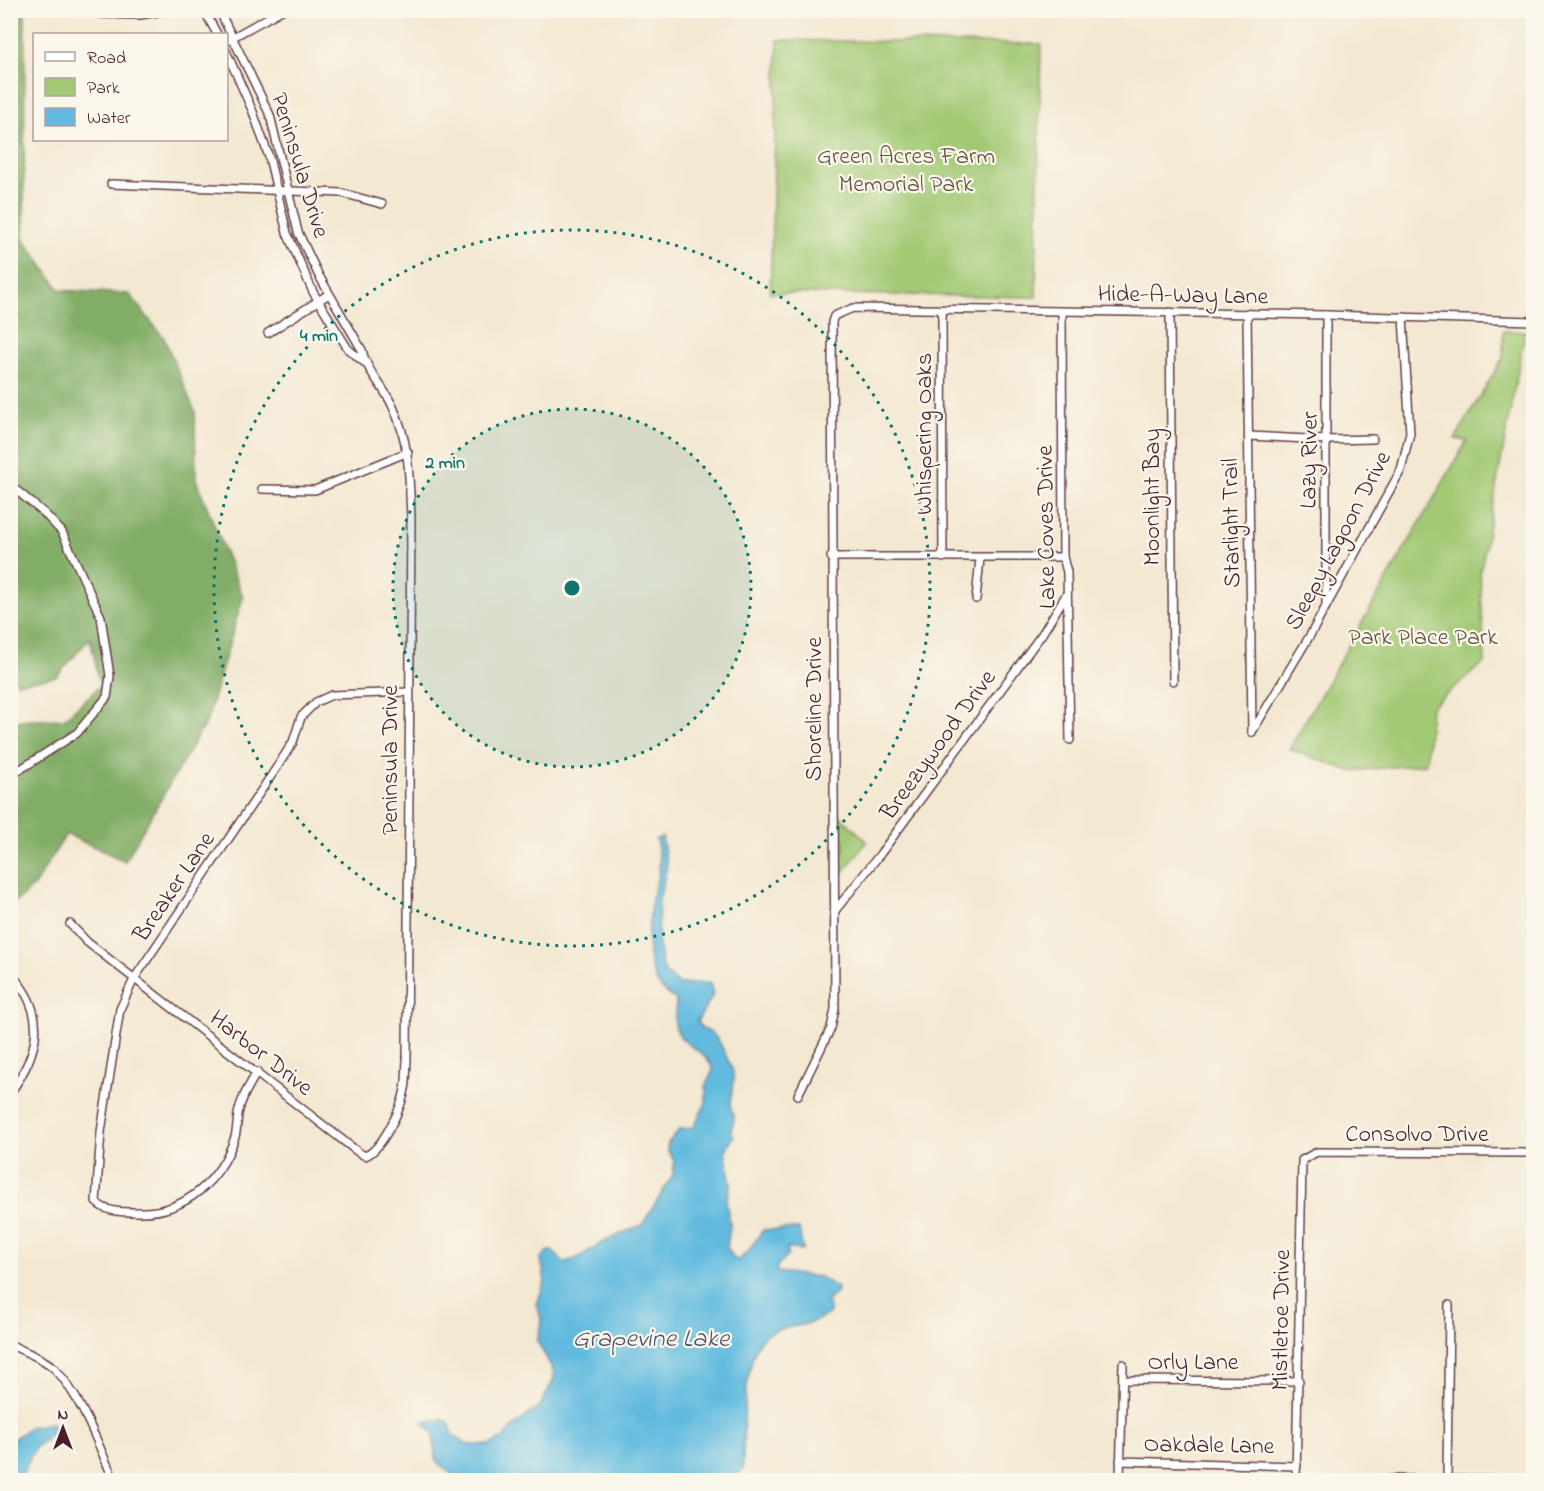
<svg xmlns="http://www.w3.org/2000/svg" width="1544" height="1491" font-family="'Indie Flower',sans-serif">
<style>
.green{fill:#a3c974;stroke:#767450;stroke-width:1.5}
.forest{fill:#82ad66;stroke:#666648;stroke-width:1.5}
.water{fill:#62bbdf;stroke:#566d85;stroke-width:1.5}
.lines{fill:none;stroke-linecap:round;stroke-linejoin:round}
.street-casing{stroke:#633d44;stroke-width:10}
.street{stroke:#fff;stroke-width:7}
.ring{fill:none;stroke:#0f766e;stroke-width:3;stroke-dasharray:3 6}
.labels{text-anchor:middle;stroke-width:4.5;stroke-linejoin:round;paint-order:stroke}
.park-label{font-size:24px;fill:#655241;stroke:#fbf7ec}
.street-label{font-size:24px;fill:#4a1f2b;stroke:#fbf7ec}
.water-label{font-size:26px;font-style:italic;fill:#52566a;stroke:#fbf7ec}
.centre{fill:#0f766e;stroke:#fbf7ec;stroke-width:3}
.ring-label{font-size:18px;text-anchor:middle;font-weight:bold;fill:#0f766e;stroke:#fbf7ec;stroke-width:4.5;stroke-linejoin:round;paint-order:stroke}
</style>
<rect width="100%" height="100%" fill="#fbf7ec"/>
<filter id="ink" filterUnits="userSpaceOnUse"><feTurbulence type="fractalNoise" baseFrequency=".0167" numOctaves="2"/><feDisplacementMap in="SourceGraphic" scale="12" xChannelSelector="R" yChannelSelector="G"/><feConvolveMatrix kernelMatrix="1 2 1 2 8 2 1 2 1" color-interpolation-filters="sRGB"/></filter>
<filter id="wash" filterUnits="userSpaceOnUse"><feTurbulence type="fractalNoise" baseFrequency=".008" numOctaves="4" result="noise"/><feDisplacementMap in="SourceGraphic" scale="24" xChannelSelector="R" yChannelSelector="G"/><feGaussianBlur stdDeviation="1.35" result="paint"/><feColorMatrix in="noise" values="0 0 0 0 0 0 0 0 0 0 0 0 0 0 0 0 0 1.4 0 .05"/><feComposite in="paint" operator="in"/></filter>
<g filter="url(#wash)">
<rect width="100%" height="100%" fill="#f3e8d1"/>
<!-- green -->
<g class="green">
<path d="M778,40L1041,44L1036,297L770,293Z"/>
<path d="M1503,331H1525L1480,574L1485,662L1431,707L1426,764L1350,771L1289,749L1467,441L1455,439L1503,358Z"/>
<path d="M840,816L867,841L840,877Z"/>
</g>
<!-- forest -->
<path class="forest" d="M25,10L24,239L60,290L129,294L164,338L195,412L196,479L243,597L207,720L125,861L66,834L34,886L11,906V721L64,719L100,686L90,638L56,677L17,683L11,671L10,11Z"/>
<!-- water -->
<g class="water">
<path d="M662,837L667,866L659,901L658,940L662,965L666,974L680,984L710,983L713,995L697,1022L702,1028L713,1034L720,1043L732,1069L734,1078L730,1104L734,1119L731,1131L734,1136L725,1151L731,1184L726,1202L730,1225L727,1248L734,1259L738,1260L748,1251L763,1230L799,1229L803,1250L787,1248L788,1255L778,1265L776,1272L820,1277L837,1288L836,1293L827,1301L830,1313C806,1330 792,1323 769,1333C742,1344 743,1441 743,1469L732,1480H461C433,1461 436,1465 433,1432L423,1422L443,1419L449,1423L453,1435L468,1445H489L504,1438L513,1427L540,1406L554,1379L553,1370L537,1341L542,1323L537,1304L545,1281L541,1259L548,1251H552L564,1262L576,1259L605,1241L642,1225L673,1175L674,1161L667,1149L668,1143L680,1129L693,1128L706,1103V1085L713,1070C707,1048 679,1048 675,1024C674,1017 676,1008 676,1000C672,996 666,994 662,989C640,965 649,904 658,876C661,865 658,849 656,839Z"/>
<path d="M52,1423L56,1431L35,1448L19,1480H11V1441L30,1427Z"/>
</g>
</g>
<g filter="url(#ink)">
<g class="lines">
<defs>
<g id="street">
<path d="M204,10L217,34"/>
<path d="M100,14L140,15L169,10"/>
<path d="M226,41L282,10"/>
<path d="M226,51L253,112L269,157L287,233L313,292L348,349L364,362"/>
<path d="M111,184L342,193L382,204"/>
<path d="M942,310L943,558"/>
<path d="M1062,312L1063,557L1067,572L1070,740"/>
<path d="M1170,312L1173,681"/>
<path d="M1247,313L1252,732"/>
<path d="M1326,315V604"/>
<path d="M268,333L329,294"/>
<path d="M1249,436L1327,440L1373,439"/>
<path d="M10,485L44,513L62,532L101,617L110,676L107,697L77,733L10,776"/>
<path d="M262,489L315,490L408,452"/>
<path d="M831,557H1063"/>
<path d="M976,599L980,558"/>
<path d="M1252,732L1312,632L1401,470L1410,433L1403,317"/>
<path d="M834,912L881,853L1042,634L1066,595"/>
<path d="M70,924L87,942L358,1152L365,1156C382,1150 402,1107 405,1089C407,1080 406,1070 407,1061L411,517C409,477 410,443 393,407C384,386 366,371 362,350L318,274L298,232L270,115L219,10"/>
<path d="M10,973C48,1013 40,1052 10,1093"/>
<path d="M257,1072C249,1086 241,1098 238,1114C237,1122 237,1130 235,1137C221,1179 186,1213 140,1212C126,1212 106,1213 96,1202L101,1132L120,1009L134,979L279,764L293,742L301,717L316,702L332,695L409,692"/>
<path d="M798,1095L831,1028L835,1009L832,322L834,316L853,308L1326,315L1534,321"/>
<path d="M10,1344C25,1353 43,1357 55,1369C81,1396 99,1447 114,1480"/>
<path d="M1123,1380L1299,1381"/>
<path d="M1120,1461L1297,1466"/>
<path d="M1391,1479L1534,1480"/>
<path d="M1447,1479L1449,1305"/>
<path d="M1120,1480L1123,1364"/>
<path d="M1296,1480L1302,1160L1317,1152L1534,1153"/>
</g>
</defs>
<!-- street casing -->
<use href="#street" class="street-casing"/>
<!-- street -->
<use href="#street" class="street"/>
</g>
</g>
<!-- distance rings -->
<circle cx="572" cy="588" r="179" fill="#0f766e" fill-opacity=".12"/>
<g class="ring">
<circle cx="572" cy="588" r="179"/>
<circle cx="572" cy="588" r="358"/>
</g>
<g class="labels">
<!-- park labels -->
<g class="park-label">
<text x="906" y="163">Green Acres Farm<tspan x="906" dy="28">Memorial Park</tspan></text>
<text x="1423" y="644">Park Place Park</text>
</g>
<!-- street labels -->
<g class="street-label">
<text transform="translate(301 165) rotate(73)" y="8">Peninsula Drive</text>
<text transform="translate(1183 294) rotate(1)" y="8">Hide-A-Way Lane</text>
<text transform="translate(923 434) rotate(-90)" y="8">Whispering Oaks</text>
<text transform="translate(1308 460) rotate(-89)" y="8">Lazy River</text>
<text transform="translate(1151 497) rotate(-90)" y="8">Moonlight Bay</text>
<text transform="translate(1230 523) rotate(-91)" y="8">Starlight Trail</text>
<text transform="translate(1045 527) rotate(-91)" y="8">Lake Coves Drive</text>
<text transform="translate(1337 540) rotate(-62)" y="8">Sleepy Lagoon Drive</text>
<text transform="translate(813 709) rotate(-90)" y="8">Shoreline Drive</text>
<text transform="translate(937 744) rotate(-54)" y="8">Breezywood Drive</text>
<text transform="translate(389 760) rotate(-90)" y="8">Peninsula Drive</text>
<text transform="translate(173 886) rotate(-56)" y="8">Breaker Lane</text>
<text transform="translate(262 1052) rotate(38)" y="8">Harbor Drive</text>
<text x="1417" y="1141">Consolvo Drive</text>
<text transform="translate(1280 1320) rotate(-89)" y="8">Mistletoe Drive</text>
<text x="1193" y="1369">Orly Lane</text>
<text transform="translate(1209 1444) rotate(1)" y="8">Oakdale Lane</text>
</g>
<!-- water labels -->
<g class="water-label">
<text x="651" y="1346">Grapevine Lake</text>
</g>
</g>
<circle cx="572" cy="588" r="9" class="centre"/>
<g class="ring-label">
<text x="319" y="341">4 min</text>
<text x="445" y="468">2 min</text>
</g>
<!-- margin -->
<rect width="1544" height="1491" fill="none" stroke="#fbf7ec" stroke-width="36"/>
<!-- legend -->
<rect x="33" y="33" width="195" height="108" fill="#fbf7ec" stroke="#b4a19f" stroke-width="1.5"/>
<rect x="45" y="52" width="30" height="9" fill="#ffffff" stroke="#b4a19f" stroke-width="1.5"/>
<text x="87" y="63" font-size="18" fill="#4a1f2b">Road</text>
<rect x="45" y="78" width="30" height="18" fill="#a3c974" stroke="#b4a19f" stroke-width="1.5"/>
<text x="87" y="93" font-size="18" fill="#4a1f2b">Park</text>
<rect x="45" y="108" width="30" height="18" fill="#62bbdf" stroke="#b4a19f" stroke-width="1.5"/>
<text x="87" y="123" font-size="18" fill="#4a1f2b">Water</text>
<!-- north arrow -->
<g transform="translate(63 1428)" stroke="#fbf7ec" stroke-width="4.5" paint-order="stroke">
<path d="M0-4.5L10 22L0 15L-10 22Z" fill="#4a1f2b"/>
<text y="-9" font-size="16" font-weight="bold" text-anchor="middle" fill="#4a1f2b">N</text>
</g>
</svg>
